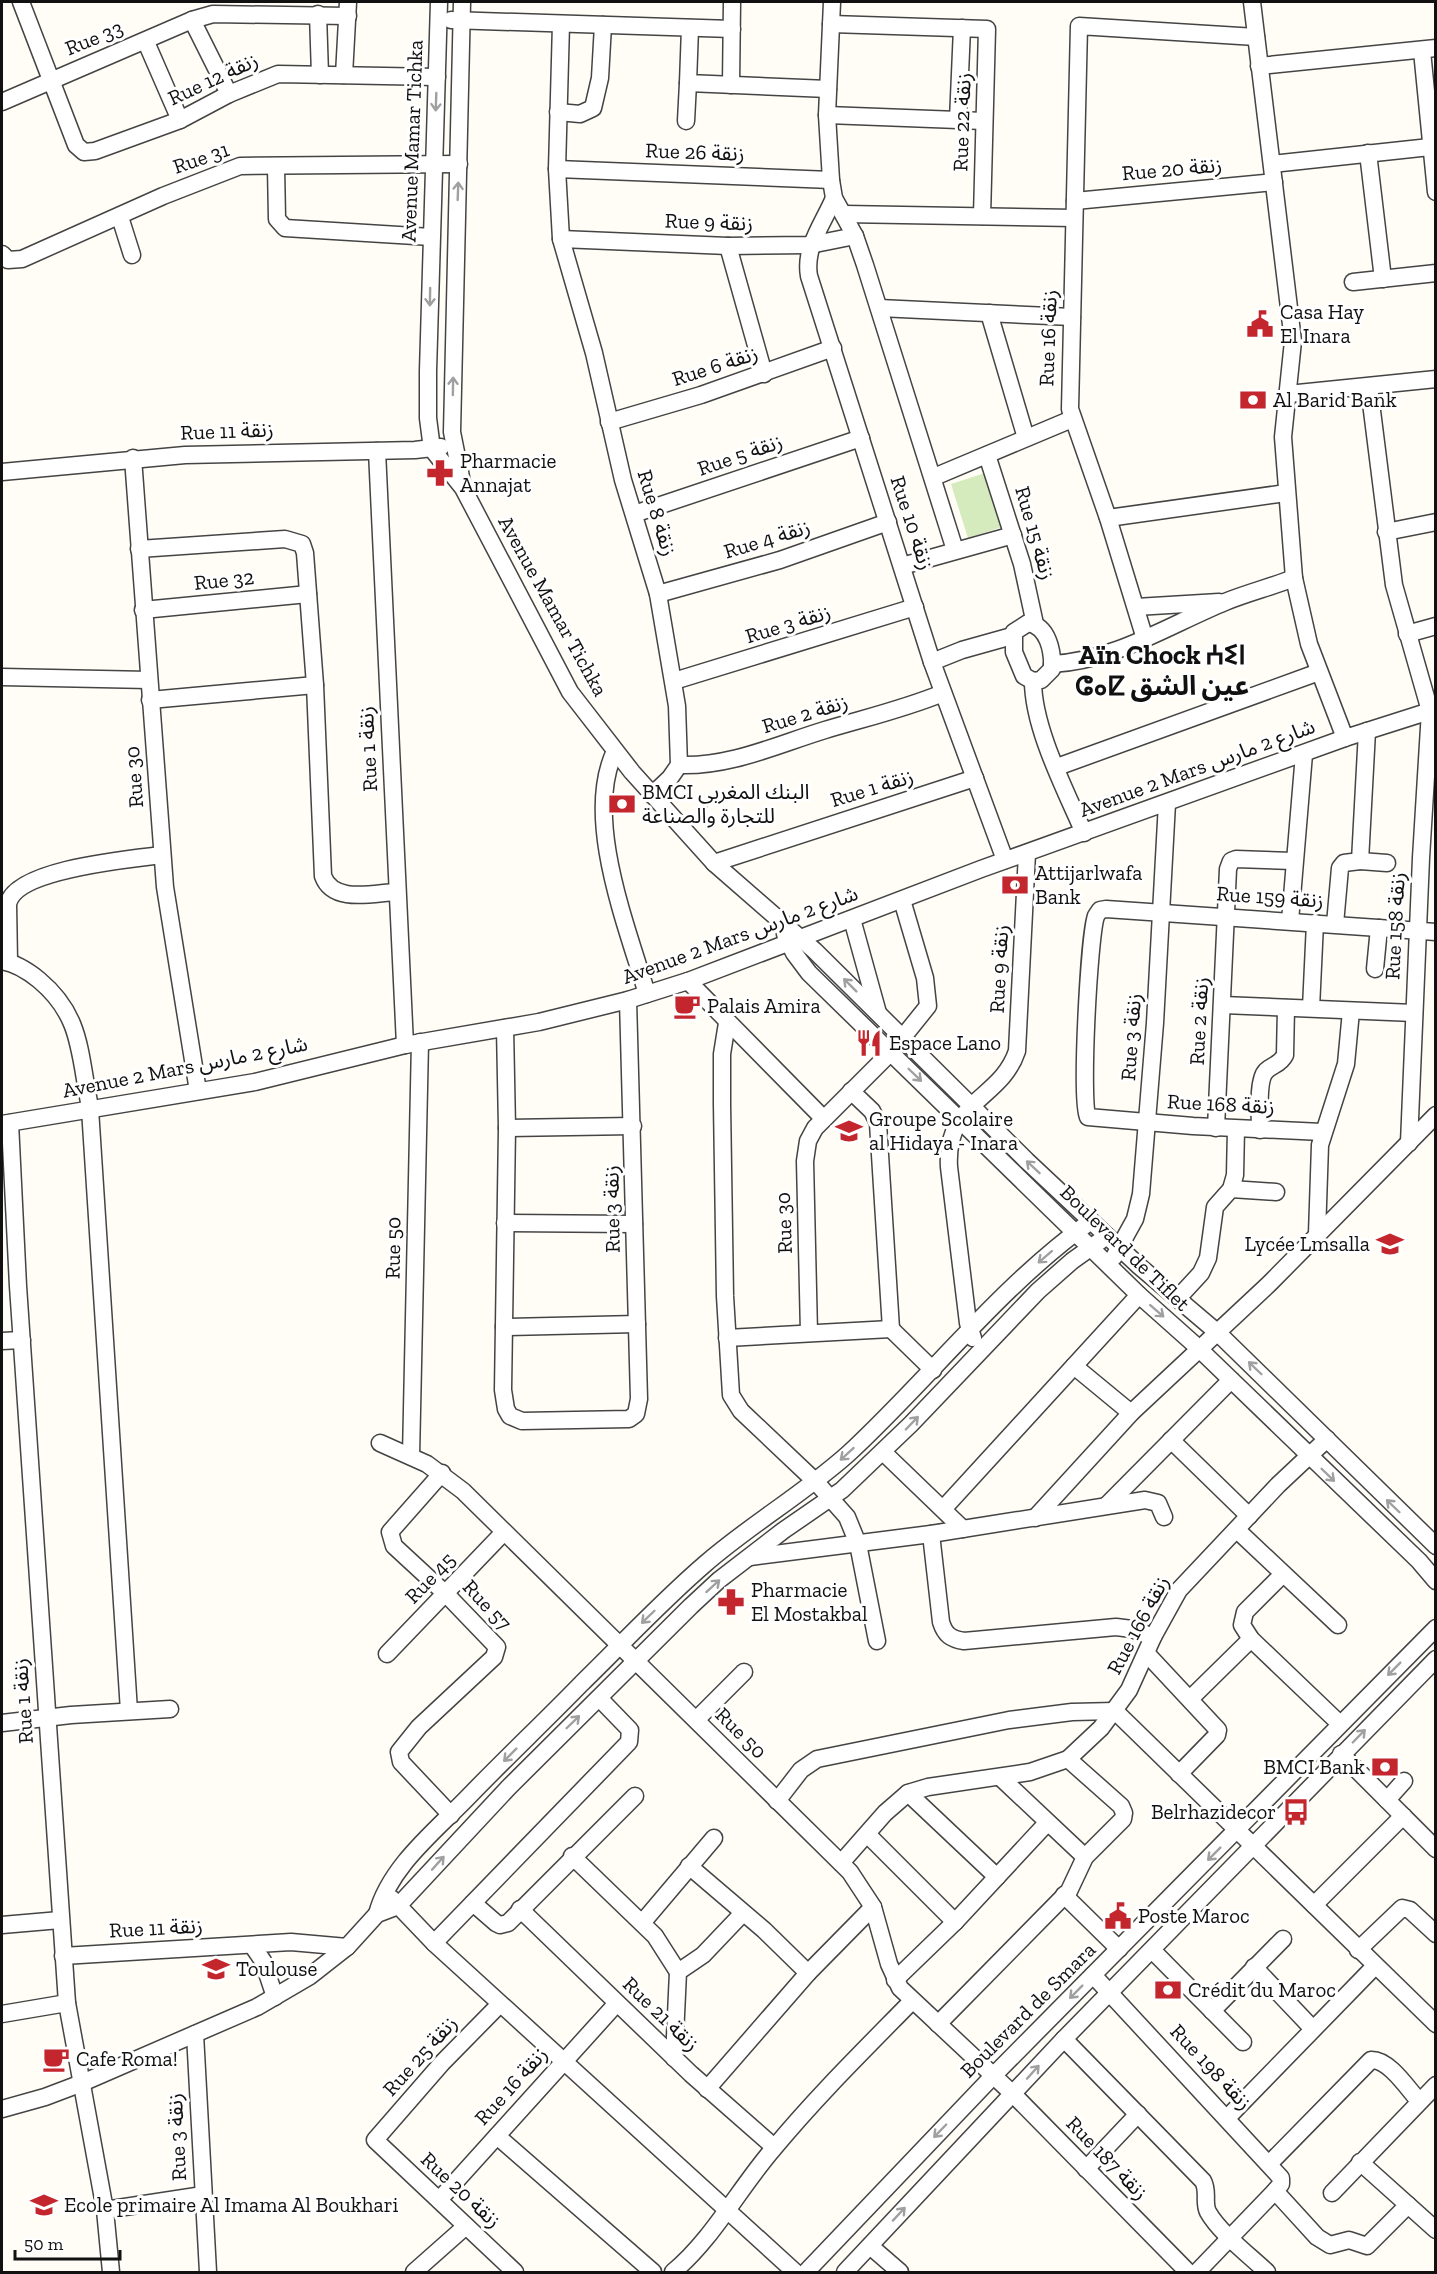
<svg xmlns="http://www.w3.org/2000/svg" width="1437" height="2274" font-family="'Zilla Slab','Noto Sans Arabic','Noto Sans Tifinagh',serif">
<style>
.green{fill:#d5ebbd}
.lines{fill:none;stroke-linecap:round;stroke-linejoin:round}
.minor-casing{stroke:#444;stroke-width:19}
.minor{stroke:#fff;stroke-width:16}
.oneway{stroke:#a0a0a0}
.labels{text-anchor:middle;stroke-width:6;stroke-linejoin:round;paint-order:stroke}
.street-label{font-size:21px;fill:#111;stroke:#fff}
.poi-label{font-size:21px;fill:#111;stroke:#fff;text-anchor:start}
.district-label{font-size:27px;font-weight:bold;fill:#111;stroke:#fff}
</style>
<rect width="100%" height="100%" fill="#fffdf5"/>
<!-- green -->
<path class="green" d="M985,473L1002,527L968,538L951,484Z"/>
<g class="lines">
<defs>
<g id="minor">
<path d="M21,2L76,145L84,152L95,151L180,120L229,94L278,74L437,77"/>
<path d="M439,2L428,371V418L432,449L463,488L570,692L632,772L714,863L815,951L1027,1161L1139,1266L1218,1333L1436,1546"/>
<path d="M832,2L827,115L831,180L834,198L855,236L865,265L955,550"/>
<path d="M1252,2L1293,341L1283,437L1294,578L1309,644L1345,738"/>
<path d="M318,14L320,75"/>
<path d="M192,20L229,94"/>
<path d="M451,20L732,29"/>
<path d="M561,24L557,169L561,239L594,353L623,480L658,594L677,706L679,765L670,778L652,795"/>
<path d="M831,24L987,29L982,216"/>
<path d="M690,28L688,83L828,89"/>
<path d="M146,42L180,120"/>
<path d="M1422,51L1436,192"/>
<path d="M1259,66L1436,48"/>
<path d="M344,75L348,2"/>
<path d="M731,85L732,2"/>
<path d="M2,102L192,20L213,14L348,16"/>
<path d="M558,112L580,114L593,108L600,78L603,25"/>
<path d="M827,115L984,121"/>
<path d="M958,120L962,28"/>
<path d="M686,121L688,83"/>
<path d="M1368,153L1383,279"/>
<path d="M1272,164L1430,147"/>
<path d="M276,167L277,219L285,228L431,237"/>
<path d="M557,169L831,180"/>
<path d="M834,198C823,224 804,247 809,276L932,662L1005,860"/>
<path d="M1075,201L1274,182"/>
<path d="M844,214L1074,218"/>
<path d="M120,217L132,255"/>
<path d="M561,239L728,246L810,245L855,236"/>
<path d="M728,246L764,374"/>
<path d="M2,254L8,260L22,259L163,196L240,166L459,164"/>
<path d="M1353,282L1436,273"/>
<path d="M879,308L1072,317"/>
<path d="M989,313L1026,438"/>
<path d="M1369,387L1394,585L1430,711L1421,858L1409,1143"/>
<path d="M1288,394L1436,379"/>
<path d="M609,422L701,395L833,348"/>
<path d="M377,451L405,1045"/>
<path d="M987,455L1022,564L1035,624"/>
<path d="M133,458L165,887L198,1091"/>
<path d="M2,472L185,455L415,450L441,447"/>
<path d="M934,477L1072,419"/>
<path d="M462,482L452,432L462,2"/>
<path d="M634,514L861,438"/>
<path d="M1108,518L1286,493"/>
<path d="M1386,532L1436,522"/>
<path d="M139,549L285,539L302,544L305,553L315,685L323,876C333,904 373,893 396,892"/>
<path d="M902,566L1013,535"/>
<path d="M658,594L780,560L888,522"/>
<path d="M1136,607L1219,602"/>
<path d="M143,610L308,594"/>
<path d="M1028,623C1048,626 1053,651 1052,669L1041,680L1033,681L1024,676L1014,652V632Z"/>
<path d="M1407,634L1436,626"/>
<path d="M1145,639L1108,518L1070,409L1079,26L1256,37"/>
<path d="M932,662L962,650L1012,636"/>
<path d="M1052,664C1114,661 1169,625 1225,602C1247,593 1271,587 1294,578"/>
<path d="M2,677L149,680"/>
<path d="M674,681L915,607"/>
<path d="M1033,681C1033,728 1065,789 1084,833"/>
<path d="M150,700L315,685"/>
<path d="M615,751C583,818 627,926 647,994"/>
<path d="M679,765C730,767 776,745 825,730C865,718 904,709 943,693"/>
<path d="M1057,767L1319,672"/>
<path d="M1360,861L1387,863"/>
<path d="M714,863L975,778"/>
<path d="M852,919L878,1013"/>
<path d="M1290,921L1304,754"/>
<path d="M1335,924L1340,868L1344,863L1360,861L1367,731"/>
<path d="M785,934L794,953L809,973L1139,1295L1194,1344L1419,1561L1436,1581"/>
<path d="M2,961C15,963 28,971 39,980C81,1015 79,1051 89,1102"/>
<path d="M9,962L8,904C15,869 130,859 162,855"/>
<path d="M1375,969L1379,928"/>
<path d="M688,981L823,1118"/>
<path d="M1223,1005L1414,1013"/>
<path d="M1311,1008L1315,923"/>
<path d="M727,1023L722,1054V1104L725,1296L731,1395L741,1411L816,1482L847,1517L858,1544L877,1641"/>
<path d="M505,1028L507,1128L503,1390L506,1409L510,1416L522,1421L629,1419L636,1414L639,1399L628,1000"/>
<path d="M851,1091L872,1111L878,1123L891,1329"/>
<path d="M90,1109L129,1711"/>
<path d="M10,1123L18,1286L67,2003L105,2210L111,2272"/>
<path d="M2,1124L255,1082L405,1045L539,1022L628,1000L688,981L981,869L1345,738L1436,709"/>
<path d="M507,1128L633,1126"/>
<path d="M1216,1128L1228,869L1231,861L1236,859L1293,861"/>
<path d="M1260,1130C1260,1116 1257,1080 1266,1071C1273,1064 1280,1065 1285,1055L1286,1008"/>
<path d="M1322,1132L1193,1126L1088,1117C1080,1103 1089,936 1096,916L1100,910L1106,909L1436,932"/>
<path d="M1231,1189L1276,1192"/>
<path d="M505,1223L634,1224"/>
<path d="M1317,1234L1320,1145L1346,1064L1351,1011"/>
<path d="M1114,1257L1135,1219L1141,1194L1155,1023L1167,803"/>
<path d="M1178,1298L1201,1273L1208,1258L1215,1207L1231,1189L1235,1175L1236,1129"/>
<path d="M504,1327L637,1324"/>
<path d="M891,1329L933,1370"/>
<path d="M809,1333L805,1161L808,1141L815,1128L891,1052L928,1006L925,978L902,900"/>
<path d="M727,1338L891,1329"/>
<path d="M973,1338L968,1323L949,1167C945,1100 1001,1100 1017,1051L1027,853"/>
<path d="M2,1341L22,1340"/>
<path d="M1074,1366L1131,1413"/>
<path d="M1171,1440L1249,1516"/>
<path d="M380,1443L427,1464L463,1491L850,1872L873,1907L889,1964L900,1988L1013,2094L1188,2272"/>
<path d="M883,1452L963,1529"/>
<path d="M411,1456L420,1042"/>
<path d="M442,1473L390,1532L394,1546L447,1595L497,1647L494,1657L419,1727L399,1752L401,1762L451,1815"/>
<path d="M1107,1505L1231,1380"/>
<path d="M944,1508L1139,1295"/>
<path d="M1035,1518L1131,1413L1269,1284L1436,1115"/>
<path d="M1237,1530L1338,1625"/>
<path d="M931,1534L941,1622C945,1635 951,1639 964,1641L1116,1627L1132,1629L1153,1637"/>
<path d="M750,1557L931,1534L1145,1500L1158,1503L1164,1517"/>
<path d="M1283,1574L1245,1612L1242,1625L1251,1639L1340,1724"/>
<path d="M387,1654L504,1532"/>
<path d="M1147,1654L1218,1730L1217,1735L1179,1774"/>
<path d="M1190,1699L1251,1639"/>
<path d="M696,1720L744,1672"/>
<path d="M2,1723L71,1715L170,1709"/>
<path d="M1341,1754L1436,1849"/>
<path d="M1000,1777L1085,1857"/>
<path d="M908,1793L997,1877"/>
<path d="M1387,1800L1404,1781"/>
<path d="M777,1801L801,1770L817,1759L1009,1720L1072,1712L1115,1711L1436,2024"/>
<path d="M868,1835L955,1922"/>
<path d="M572,1856L655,1936L678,1972"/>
<path d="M841,1863L885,1813L908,1793L928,1787L1030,1772L1068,1759L1101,1728L1129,1690L1153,1637L1179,1590L1278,1485L1327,1439"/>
<path d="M689,1866L764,1930L808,1973"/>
<path d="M1064,1895L1119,1949"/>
<path d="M391,1898L434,1943L795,2272"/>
<path d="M473,1903L496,1923L500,1925L508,1923L635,1796"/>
<path d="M1314,1905L1403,1816"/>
<path d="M520,1909L691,2074L774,2147"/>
<path d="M377,1914C390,1865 438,1829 472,1793C508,1756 546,1720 582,1683C623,1643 662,1601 705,1564C751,1524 802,1495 848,1454C930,1378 1000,1286 1091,1221"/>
<path d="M642,1923L714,1838"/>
<path d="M2,1925L60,1920"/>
<path d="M434,1943L629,1742L630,1730L599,1698"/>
<path d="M252,1945L263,1961L275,1997"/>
<path d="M1152,1950L1243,2042"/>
<path d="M1358,1950L1402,1908L1410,1910L1436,1934"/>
<path d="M63,1956L291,1942L347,1947"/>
<path d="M1254,1967L1312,2028"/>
<path d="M1093,1975L1281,2178V2184L1275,2191L1197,2272"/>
<path d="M895,1980L955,1922L1047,1823"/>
<path d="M500,2004L442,2063L375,2140L515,2272"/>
<path d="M1212,2011L1283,1939"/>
<path d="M2,2014L67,2003"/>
<path d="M938,2024L1069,1891L1085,1857L1123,1819L1124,1813L1121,1806L1068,1759"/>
<path d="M195,2034L208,2272"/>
<path d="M1064,2039L1203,2181C1209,2192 1203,2202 1208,2212C1219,2232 1250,2256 1267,2272"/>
<path d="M674,2058L678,1972L703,1955L743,1913"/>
<path d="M707,2089L808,1973L873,1907"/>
<path d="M2,2109L45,2097L82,2083L257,2007L310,1976L347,1947L377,1914L398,1906L509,1787L691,1606L719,1580L784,1530L842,1490L911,1424L1038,1291L1072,1261L1107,1236"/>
<path d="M1227,2118L1375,1966"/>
<path d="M497,2136L653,2272"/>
<path d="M1360,2162L1436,2230"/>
<path d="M1269,2164L1371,2060C1389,2059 1408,2089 1419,2101"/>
<path d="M1086,2169L1138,2114"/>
<path d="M1275,2191L1317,2237L1330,2245L1349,2240L1367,2246L1408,2205"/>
<path d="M1332,2193L1436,2085"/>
<path d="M439,2200L617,2003"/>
<path d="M105,2210L203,2195"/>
<path d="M870,2246L900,2272"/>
<path d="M414,2272L466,2226"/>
<path d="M673,2272C712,2240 740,2187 774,2148C817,2096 865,2049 912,2001"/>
<path d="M806,2272L994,2075L1436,1628"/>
<path d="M845,2272L1064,2039L1436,1659"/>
</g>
</defs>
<!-- minor casing -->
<use href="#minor" class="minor-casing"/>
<!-- minor -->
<use href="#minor" class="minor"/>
</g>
<!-- one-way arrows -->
<defs><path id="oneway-shaft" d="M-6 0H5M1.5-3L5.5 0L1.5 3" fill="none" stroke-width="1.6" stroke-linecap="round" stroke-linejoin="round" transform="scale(1.5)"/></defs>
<g class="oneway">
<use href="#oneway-shaft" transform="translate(436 102) rotate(92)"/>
<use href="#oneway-shaft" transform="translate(458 191) rotate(-88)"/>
<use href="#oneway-shaft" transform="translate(430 297) rotate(91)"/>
<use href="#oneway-shaft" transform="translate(453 386) rotate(-89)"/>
<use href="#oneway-shaft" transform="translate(850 985) rotate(-135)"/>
<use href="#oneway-shaft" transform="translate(915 1075) rotate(44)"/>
<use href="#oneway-shaft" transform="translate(1033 1167) rotate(-137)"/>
<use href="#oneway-shaft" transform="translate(1045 1257) rotate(139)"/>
<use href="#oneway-shaft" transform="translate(1157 1311) rotate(41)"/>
<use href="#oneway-shaft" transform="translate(1255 1368) rotate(-136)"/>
<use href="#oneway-shaft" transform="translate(912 1423) rotate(-46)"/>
<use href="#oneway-shaft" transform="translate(847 1454) rotate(138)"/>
<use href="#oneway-shaft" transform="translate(1328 1475) rotate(44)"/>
<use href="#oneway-shaft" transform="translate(1393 1506) rotate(-136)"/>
<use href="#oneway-shaft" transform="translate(713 1586) rotate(-42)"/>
<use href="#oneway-shaft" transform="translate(648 1617) rotate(136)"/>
<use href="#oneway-shaft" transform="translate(1394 1669) rotate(135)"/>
<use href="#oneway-shaft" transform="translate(573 1722) rotate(-44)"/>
<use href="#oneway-shaft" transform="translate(1359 1736) rotate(-46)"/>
<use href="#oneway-shaft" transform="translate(510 1755) rotate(135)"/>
<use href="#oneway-shaft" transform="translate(1214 1854) rotate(135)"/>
<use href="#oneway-shaft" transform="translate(438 1863) rotate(-48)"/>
<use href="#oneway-shaft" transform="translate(1076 1992) rotate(135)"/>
<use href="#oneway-shaft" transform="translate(1033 2072) rotate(-48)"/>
<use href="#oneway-shaft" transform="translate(940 2131) rotate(134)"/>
<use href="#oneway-shaft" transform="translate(899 2214) rotate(-47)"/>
</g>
<!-- icons -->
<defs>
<symbol id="civic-bare" viewBox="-9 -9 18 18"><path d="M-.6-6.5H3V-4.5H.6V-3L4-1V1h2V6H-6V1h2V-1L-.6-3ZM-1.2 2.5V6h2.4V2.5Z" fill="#c4262e" stroke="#fff" stroke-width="2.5" paint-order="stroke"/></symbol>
<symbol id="bank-bare" viewBox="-9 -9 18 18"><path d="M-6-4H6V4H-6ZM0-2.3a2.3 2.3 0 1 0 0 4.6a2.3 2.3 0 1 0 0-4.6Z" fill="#c4262e" stroke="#fff" stroke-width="2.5" paint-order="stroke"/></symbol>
<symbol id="pharmacy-bare" viewBox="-9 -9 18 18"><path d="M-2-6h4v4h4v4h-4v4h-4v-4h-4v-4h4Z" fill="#c4262e" stroke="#fff" stroke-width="2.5" paint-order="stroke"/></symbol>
<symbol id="cafe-bare" viewBox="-9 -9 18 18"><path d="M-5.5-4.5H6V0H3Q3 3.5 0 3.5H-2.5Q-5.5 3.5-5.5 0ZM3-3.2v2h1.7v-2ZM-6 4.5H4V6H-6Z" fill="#c4262e" stroke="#fff" stroke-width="2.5" paint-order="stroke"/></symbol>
<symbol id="restaurant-bare" viewBox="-9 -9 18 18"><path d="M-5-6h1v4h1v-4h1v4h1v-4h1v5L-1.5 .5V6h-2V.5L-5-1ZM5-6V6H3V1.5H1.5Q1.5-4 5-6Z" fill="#c4262e" stroke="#fff" stroke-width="2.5" paint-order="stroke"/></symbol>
<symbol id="school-bare" viewBox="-9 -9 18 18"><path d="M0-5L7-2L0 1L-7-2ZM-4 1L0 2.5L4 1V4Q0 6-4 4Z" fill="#c4262e" stroke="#fff" stroke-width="2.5" paint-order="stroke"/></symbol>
<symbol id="bus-bare" viewBox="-9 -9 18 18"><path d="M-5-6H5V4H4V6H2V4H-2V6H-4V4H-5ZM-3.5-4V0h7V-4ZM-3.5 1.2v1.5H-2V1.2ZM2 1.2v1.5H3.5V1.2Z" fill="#c4262e" stroke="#fff" stroke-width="2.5" paint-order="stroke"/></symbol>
</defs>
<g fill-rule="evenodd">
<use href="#civic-bare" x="1241" y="305" width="38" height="38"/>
<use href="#bank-bare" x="1234" y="381" width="38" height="38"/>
<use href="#pharmacy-bare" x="421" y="454" width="38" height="38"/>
<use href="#bank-bare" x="603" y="785" width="38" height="38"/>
<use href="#bank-bare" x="996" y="866" width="38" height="38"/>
<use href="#cafe-bare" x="668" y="987" width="38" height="38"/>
<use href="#restaurant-bare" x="850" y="1024" width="38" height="38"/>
<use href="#school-bare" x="830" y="1112" width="38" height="38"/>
<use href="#school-bare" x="1371" y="1225" width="38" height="38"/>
<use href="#pharmacy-bare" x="712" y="1583" width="38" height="38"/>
<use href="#bank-bare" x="1366" y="1748" width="38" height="38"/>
<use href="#bus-bare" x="1277" y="1793" width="38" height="38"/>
<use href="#civic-bare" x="1099" y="1897" width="38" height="38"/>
<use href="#school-bare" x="197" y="1950" width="38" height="38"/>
<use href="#bank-bare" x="1149" y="1971" width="38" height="38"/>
<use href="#cafe-bare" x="37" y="2040" width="38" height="38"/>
<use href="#school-bare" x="25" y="2186" width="38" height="38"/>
</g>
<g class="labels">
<!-- street labels -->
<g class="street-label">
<text transform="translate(94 38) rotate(-22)" y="7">Rue 33</text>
<text transform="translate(213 79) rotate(-25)" y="7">Rue 12 زنقة</text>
<text transform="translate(962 122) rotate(-88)" y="7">Rue 22 زنقة</text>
<text transform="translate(412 141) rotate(-88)" y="7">Avenue Mamar Tichka</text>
<text transform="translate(695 152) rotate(2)" y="7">Rue 26 زنقة</text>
<text transform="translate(201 158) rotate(-19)" y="7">Rue 31</text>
<text transform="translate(1172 169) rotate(-5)" y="7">Rue 20 زنقة</text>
<text transform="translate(709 222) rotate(2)" y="7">Rue 9 زنقة</text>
<text transform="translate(1048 338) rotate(-88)" y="7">Rue 16 زنقة</text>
<text transform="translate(715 366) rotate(-18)" y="7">Rue 6 زنقة</text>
<text transform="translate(227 431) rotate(-2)" y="7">Rue 11 زنقة</text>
<text transform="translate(740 455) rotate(-19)" y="7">Rue 5 زنقة</text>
<text transform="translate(657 513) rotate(73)" y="7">Rue 8 زنقة</text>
<text transform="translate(912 523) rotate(72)" y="7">Rue 10 زنقة</text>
<text transform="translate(1035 533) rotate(74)" y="7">Rue 15 زنقة</text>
<text transform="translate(767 539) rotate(-17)" y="7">Rue 4 زنقة</text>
<text transform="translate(224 580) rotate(-6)" y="7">Rue 32</text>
<text transform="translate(553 606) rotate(61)" y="7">Avenue Mamar Tichka</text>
<text transform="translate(788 624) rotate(-17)" y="7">Rue 3 زنقة</text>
<text transform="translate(805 714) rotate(-17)" y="7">Rue 2 زنقة</text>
<text transform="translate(368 749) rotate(-93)" y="7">Rue 1 زنقة</text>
<text transform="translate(1197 768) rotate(-20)" y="7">Avenue 2 Mars شارع 2 مارس</text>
<text transform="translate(134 777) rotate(-94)" y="7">Rue 30</text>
<text transform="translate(872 788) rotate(-17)" y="7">Rue 1 زنقة</text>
<text transform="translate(1270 897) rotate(4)" y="7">Rue 159 زنقة</text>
<text transform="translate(1395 926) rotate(-87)" y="7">Rue 158 زنقة</text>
<text transform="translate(740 935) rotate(-20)" y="7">Avenue 2 Mars شارع 2 مارس</text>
<text transform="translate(999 969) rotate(-87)" y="7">Rue 9 زنقة</text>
<text transform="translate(1199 1021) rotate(-87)" y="7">Rue 2 زنقة</text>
<text transform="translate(1131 1037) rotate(-86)" y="7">Rue 3 زنقة</text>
<text transform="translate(185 1067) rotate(-11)" y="7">Avenue 2 Mars شارع 2 مارس</text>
<text transform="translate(1221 1104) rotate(3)" y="7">Rue 168 زنقة</text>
<text transform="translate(612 1209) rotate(-91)" y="7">Rue 3 زنقة</text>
<text transform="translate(784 1223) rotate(-92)" y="7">Rue 30</text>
<text transform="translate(393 1248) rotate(-89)" y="7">Rue 50</text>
<text transform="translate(1125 1248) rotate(44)" y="7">Boulevard de Tiflet</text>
<text transform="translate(430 1578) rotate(-46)" y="7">Rue 45</text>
<text transform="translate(487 1605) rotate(47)" y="7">Rue 57</text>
<text transform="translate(1138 1625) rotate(-62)" y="7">Rue 166 زنقة</text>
<text transform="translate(23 1701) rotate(-94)" y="7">Rue 1 زنقة</text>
<text transform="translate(741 1733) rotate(45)" y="7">Rue 50</text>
<text transform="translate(156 1928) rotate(-3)" y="7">Rue 11 زنقة</text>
<text transform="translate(1028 2010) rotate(-45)" y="7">Boulevard de Smara</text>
<text transform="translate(661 2014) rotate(44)" y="7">Rue 21 زنقة</text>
<text transform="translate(420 2056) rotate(-48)" y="7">Rue 25 زنقة</text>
<text transform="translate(1211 2067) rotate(47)" y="7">Rue 198 زنقة</text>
<text transform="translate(511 2086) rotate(-48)" y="7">Rue 16 زنقة</text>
<text transform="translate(177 2137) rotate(-93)" y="7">Rue 3 زنقة</text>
<text transform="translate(1107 2158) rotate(46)" y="7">Rue 187 زنقة</text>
<text transform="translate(461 2190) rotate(43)" y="7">Rue 20 زنقة</text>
</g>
<!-- poi labels -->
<g class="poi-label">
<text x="1280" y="319">Casa Hay<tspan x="1280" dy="24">El Inara</tspan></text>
<text x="1273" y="407">Al Barid Bank</text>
<text x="460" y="468">Pharmacie<tspan x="460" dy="24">Annajat</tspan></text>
<text x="642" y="799">BMCI البنك المغربي<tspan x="642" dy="24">للتجارة والصناعة</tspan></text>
<text x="1035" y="880">Attijarlwafa<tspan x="1035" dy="24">Bank</tspan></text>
<text x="707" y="1013">Palais Amira</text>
<text x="889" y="1050">Espace Lano</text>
<text x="869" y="1126">Groupe Scolaire<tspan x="869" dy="24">al Hidaya - Inara</tspan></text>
<text x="1370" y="1251" text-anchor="end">Lycée Lmsalla</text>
<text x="751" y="1597">Pharmacie<tspan x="751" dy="24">El Mostakbal</tspan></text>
<text x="1365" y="1774" text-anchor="end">BMCI Bank</text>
<text x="1276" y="1819" text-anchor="end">Belrhazidecor</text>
<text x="1138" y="1923">Poste Maroc</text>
<text x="236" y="1976">Toulouse</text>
<text x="1188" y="1997">Crédit du Maroc</text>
<text x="76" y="2066">Cafe Roma!</text>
<text x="64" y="2212">Ecole primaire Al Imama Al Boukhari</text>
</g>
<!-- district labels -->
<g class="district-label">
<text x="1162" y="664">Aïn Chock ⵄⵉⵏ<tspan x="1162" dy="31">ⵛⴰⵇ عين الشق</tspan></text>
</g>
</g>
<!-- border -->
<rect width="1437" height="2274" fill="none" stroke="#111111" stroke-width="6"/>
<!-- scale -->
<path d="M15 2250v9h105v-9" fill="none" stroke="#111111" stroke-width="3"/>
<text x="24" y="2250" font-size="18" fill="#111111" stroke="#ffffff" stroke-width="4.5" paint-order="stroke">50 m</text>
</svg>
